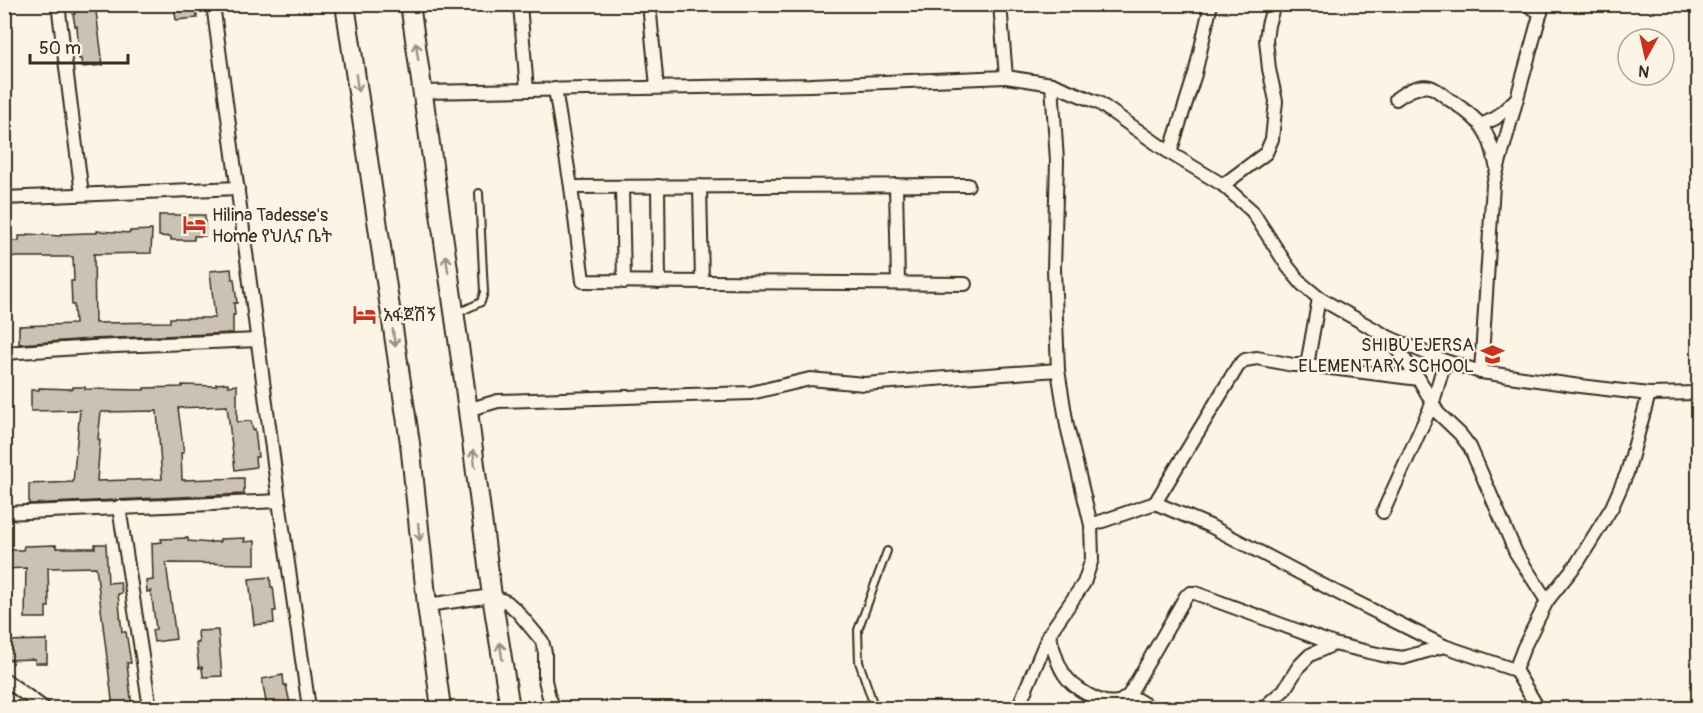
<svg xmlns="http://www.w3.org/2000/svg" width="1703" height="713" font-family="Pangolin,'Noto Sans Ethiopic',sans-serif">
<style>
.building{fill:#ccc2b3;stroke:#3b2a1e;stroke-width:1.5;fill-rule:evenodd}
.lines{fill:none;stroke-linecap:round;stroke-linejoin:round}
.service-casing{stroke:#3b2a1e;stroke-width:10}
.minor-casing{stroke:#3b2a1e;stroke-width:16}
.primary-casing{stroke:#3b2a1e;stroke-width:22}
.service{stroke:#fcf5e5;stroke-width:6}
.minor{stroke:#fcf5e5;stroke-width:12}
.primary{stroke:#fcf5e5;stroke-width:18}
.oneway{stroke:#9c9082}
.labels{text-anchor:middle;stroke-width:4.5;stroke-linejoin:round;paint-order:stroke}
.poi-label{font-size:18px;fill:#3b2a1e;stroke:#fcf5e5;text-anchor:start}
</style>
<rect width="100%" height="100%" fill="#fcf5e5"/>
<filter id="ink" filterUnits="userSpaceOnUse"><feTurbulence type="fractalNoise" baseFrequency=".0167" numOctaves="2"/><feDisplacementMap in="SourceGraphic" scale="12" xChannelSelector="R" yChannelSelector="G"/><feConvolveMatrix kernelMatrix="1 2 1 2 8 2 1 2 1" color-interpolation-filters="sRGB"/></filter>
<g filter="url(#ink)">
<!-- building -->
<g class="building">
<path d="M74,4H95L103,65L82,67L81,59H79L77,26H75L73,14H75Z"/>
<path d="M174,4H196L197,18L176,20Z"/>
<path d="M159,215H205V236H194V240H171V237L159,236Z"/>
<path d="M152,230L151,253L94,254L95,323L170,322V318H215L210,271L231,269L232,279H234L237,303H234L235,315H233V333L92,339L19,344V326L75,324L74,305H72L71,281H74L73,257H4V241H19V236H27V234L61,236V234L88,233H97V231L130,233V231Z"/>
<path d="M228,383V386L237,385V422L251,421L253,430L255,429L258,457H255L256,467L235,470L227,406L178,408L184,453H181L182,480L244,478V494L29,504V484L73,482L80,410L31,411V390H39V388L73,389V387H85V389L144,390V388L182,387V385L216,386V384ZM157,411L162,479L97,481L100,440L98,439L101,412Z"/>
<path d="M188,538V541L210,543V542H220V539L245,538L244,542L255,541V564L166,563L176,639L154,642L152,630L156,629L151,591L147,592L146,581L153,580L152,543L162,542L161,539Z"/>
<path d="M95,544H106L108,583L120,582L122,593L118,594L122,632H126L131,663H127L132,708H113L96,567L48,568L49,607H46V618H25L26,568L4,569V550H23L24,546L56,545V548H95Z"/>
<path d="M270,577L271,587H273L276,611H273L274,623L254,625L249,579Z"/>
<path d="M218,630L222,676L203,677L202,667L199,668L197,651L196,643H199L198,631Z"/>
<path d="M47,640V663H35V659L4,660V641Z"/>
<path d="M283,675L284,685H286L291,708H267L262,679Z"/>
</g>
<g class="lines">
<defs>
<g id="service">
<path d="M458,313L481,302L484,292L479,193"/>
<path d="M878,708L873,703L859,662L858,630L887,551"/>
</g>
<g id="minor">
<path d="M58,4L82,194"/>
<path d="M213,4L279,501L309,708"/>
<path d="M520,4L527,90"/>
<path d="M649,4L657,87"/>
<path d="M1000,4L1006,77L1052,84L1099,103L1170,153L1223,185L1252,211L1288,267L1302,284L1319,298L1307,365L1419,379L1438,413L1460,434L1470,447L1516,553L1547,601L1524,647L1515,670L1538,708"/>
<path d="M1526,4L1541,13"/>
<path d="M555,89L571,187L968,185"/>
<path d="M423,92L811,85L1006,77"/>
<path d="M1396,99C1404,93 1419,84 1430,87C1437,89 1444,96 1450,100C1479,119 1490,130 1496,165"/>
<path d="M1481,125L1496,118L1516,99"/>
<path d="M1170,153L1195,74L1211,4"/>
<path d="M896,185L898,283"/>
<path d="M1223,185L1266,153L1272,139L1276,101L1269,69L1266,40L1268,25L1274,4"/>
<path d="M658,186L659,282"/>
<path d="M700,186L702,282"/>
<path d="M571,187L583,281L965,284"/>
<path d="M622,187L624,282"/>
<path d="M4,198L238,188"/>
<path d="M1319,298L1388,337L1419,379"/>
<path d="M1388,337L1445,361L1481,372L1580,386L1649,394L1698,393"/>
<path d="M4,353L93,347L258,340"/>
<path d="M1481,372L1493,185L1543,4"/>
<path d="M467,410L498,401L751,393L810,379L864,384L1058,370"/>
<path d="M1155,503L1238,366L1245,360L1257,358L1293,365H1307"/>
<path d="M119,507L150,708"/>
<path d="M1383,512L1433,402L1445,361"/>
<path d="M4,513L279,501"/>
<path d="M1091,525L1155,503L1210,526L1334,591L1444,646L1515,670"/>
<path d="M1547,601L1578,562L1612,507L1627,473L1649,394"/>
<path d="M427,605L492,596L507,602L517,611L542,641L545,653V680L549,697L554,708"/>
<path d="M1049,634C1053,647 1056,662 1064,674C1072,687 1101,706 1117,702C1121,702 1126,697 1129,695L1186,596L1191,593H1195L1334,644L1382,655L1403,658L1444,646"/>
<path d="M4,679L44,708"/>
<path d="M1129,695L1151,708"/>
<path d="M1018,708L1049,634L1084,583L1092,559L1091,525L1067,426L1058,370L1054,269L1057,161L1052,84"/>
<path d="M1263,708L1284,690L1299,666L1310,655L1334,644"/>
</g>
<g id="primary">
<path d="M345,4L410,443L427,605L441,708"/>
<path d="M410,4L465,388L492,596L510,708"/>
</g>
</defs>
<!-- service casing -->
<use href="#service" class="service-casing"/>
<!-- minor casing -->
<use href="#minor" class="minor-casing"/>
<!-- primary casing -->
<use href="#primary" class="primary-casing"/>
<!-- service -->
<use href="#service" class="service"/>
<!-- minor -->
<use href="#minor" class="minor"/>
<!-- primary -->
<use href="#primary" class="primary"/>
</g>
<!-- one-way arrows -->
<defs><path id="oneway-shaft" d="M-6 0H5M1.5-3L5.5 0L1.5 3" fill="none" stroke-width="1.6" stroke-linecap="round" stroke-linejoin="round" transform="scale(1.5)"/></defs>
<g class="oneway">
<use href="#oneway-shaft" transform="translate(417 51) rotate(-98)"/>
<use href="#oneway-shaft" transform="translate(357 83) rotate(82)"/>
<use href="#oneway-shaft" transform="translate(447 264) rotate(-98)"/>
<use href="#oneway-shaft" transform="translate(394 338) rotate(82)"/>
<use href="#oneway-shaft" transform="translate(474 458) rotate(-97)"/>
<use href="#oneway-shaft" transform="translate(419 532) rotate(84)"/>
<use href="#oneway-shaft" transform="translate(501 651) rotate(-99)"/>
</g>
</g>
<!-- icons -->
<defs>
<symbol id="hotel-bare" viewBox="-9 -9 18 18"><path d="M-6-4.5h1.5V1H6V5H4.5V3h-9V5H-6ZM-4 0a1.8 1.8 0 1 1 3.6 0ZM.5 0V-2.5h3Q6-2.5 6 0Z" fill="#c8321e" stroke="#fcf5e5" stroke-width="2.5" paint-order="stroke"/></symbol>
<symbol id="school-bare" viewBox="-9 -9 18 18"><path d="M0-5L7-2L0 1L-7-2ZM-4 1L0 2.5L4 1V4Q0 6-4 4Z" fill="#c8321e" stroke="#fcf5e5" stroke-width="2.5" paint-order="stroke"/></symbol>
</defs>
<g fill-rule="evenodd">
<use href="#hotel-bare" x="178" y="208" width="33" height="33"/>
<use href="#hotel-bare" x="348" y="298" width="33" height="33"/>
<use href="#school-bare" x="1476" y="338" width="33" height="33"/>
</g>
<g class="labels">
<!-- poi labels -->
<g class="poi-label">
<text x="212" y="221">Hilina Tadesse's<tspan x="212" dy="21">Home የህሊና ቤት</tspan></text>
<text x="383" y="321">አፋጀሽኝ</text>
<text x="1474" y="351" text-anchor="end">SHIBU EJERSA<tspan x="1474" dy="21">ELEMENTARY SCHOOL</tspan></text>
</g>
</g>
<!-- margin -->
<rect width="1703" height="713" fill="none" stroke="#fcf5e5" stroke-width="24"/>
<rect x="12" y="12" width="1679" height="689" fill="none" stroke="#3b2a1e" stroke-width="2" filter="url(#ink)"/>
<!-- north arrow -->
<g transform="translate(1646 57) rotate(188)"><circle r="28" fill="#fcf5e5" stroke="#afa495" stroke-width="1.5"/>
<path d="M0-4.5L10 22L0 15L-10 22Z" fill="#c8321e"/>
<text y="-9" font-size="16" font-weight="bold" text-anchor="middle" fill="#3b2a1e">N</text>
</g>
<!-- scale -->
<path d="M30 54v9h98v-9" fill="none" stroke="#3b2a1e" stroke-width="3"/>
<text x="39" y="54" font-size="18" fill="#3b2a1e" stroke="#fcf5e5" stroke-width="4.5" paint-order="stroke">50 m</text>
</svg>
